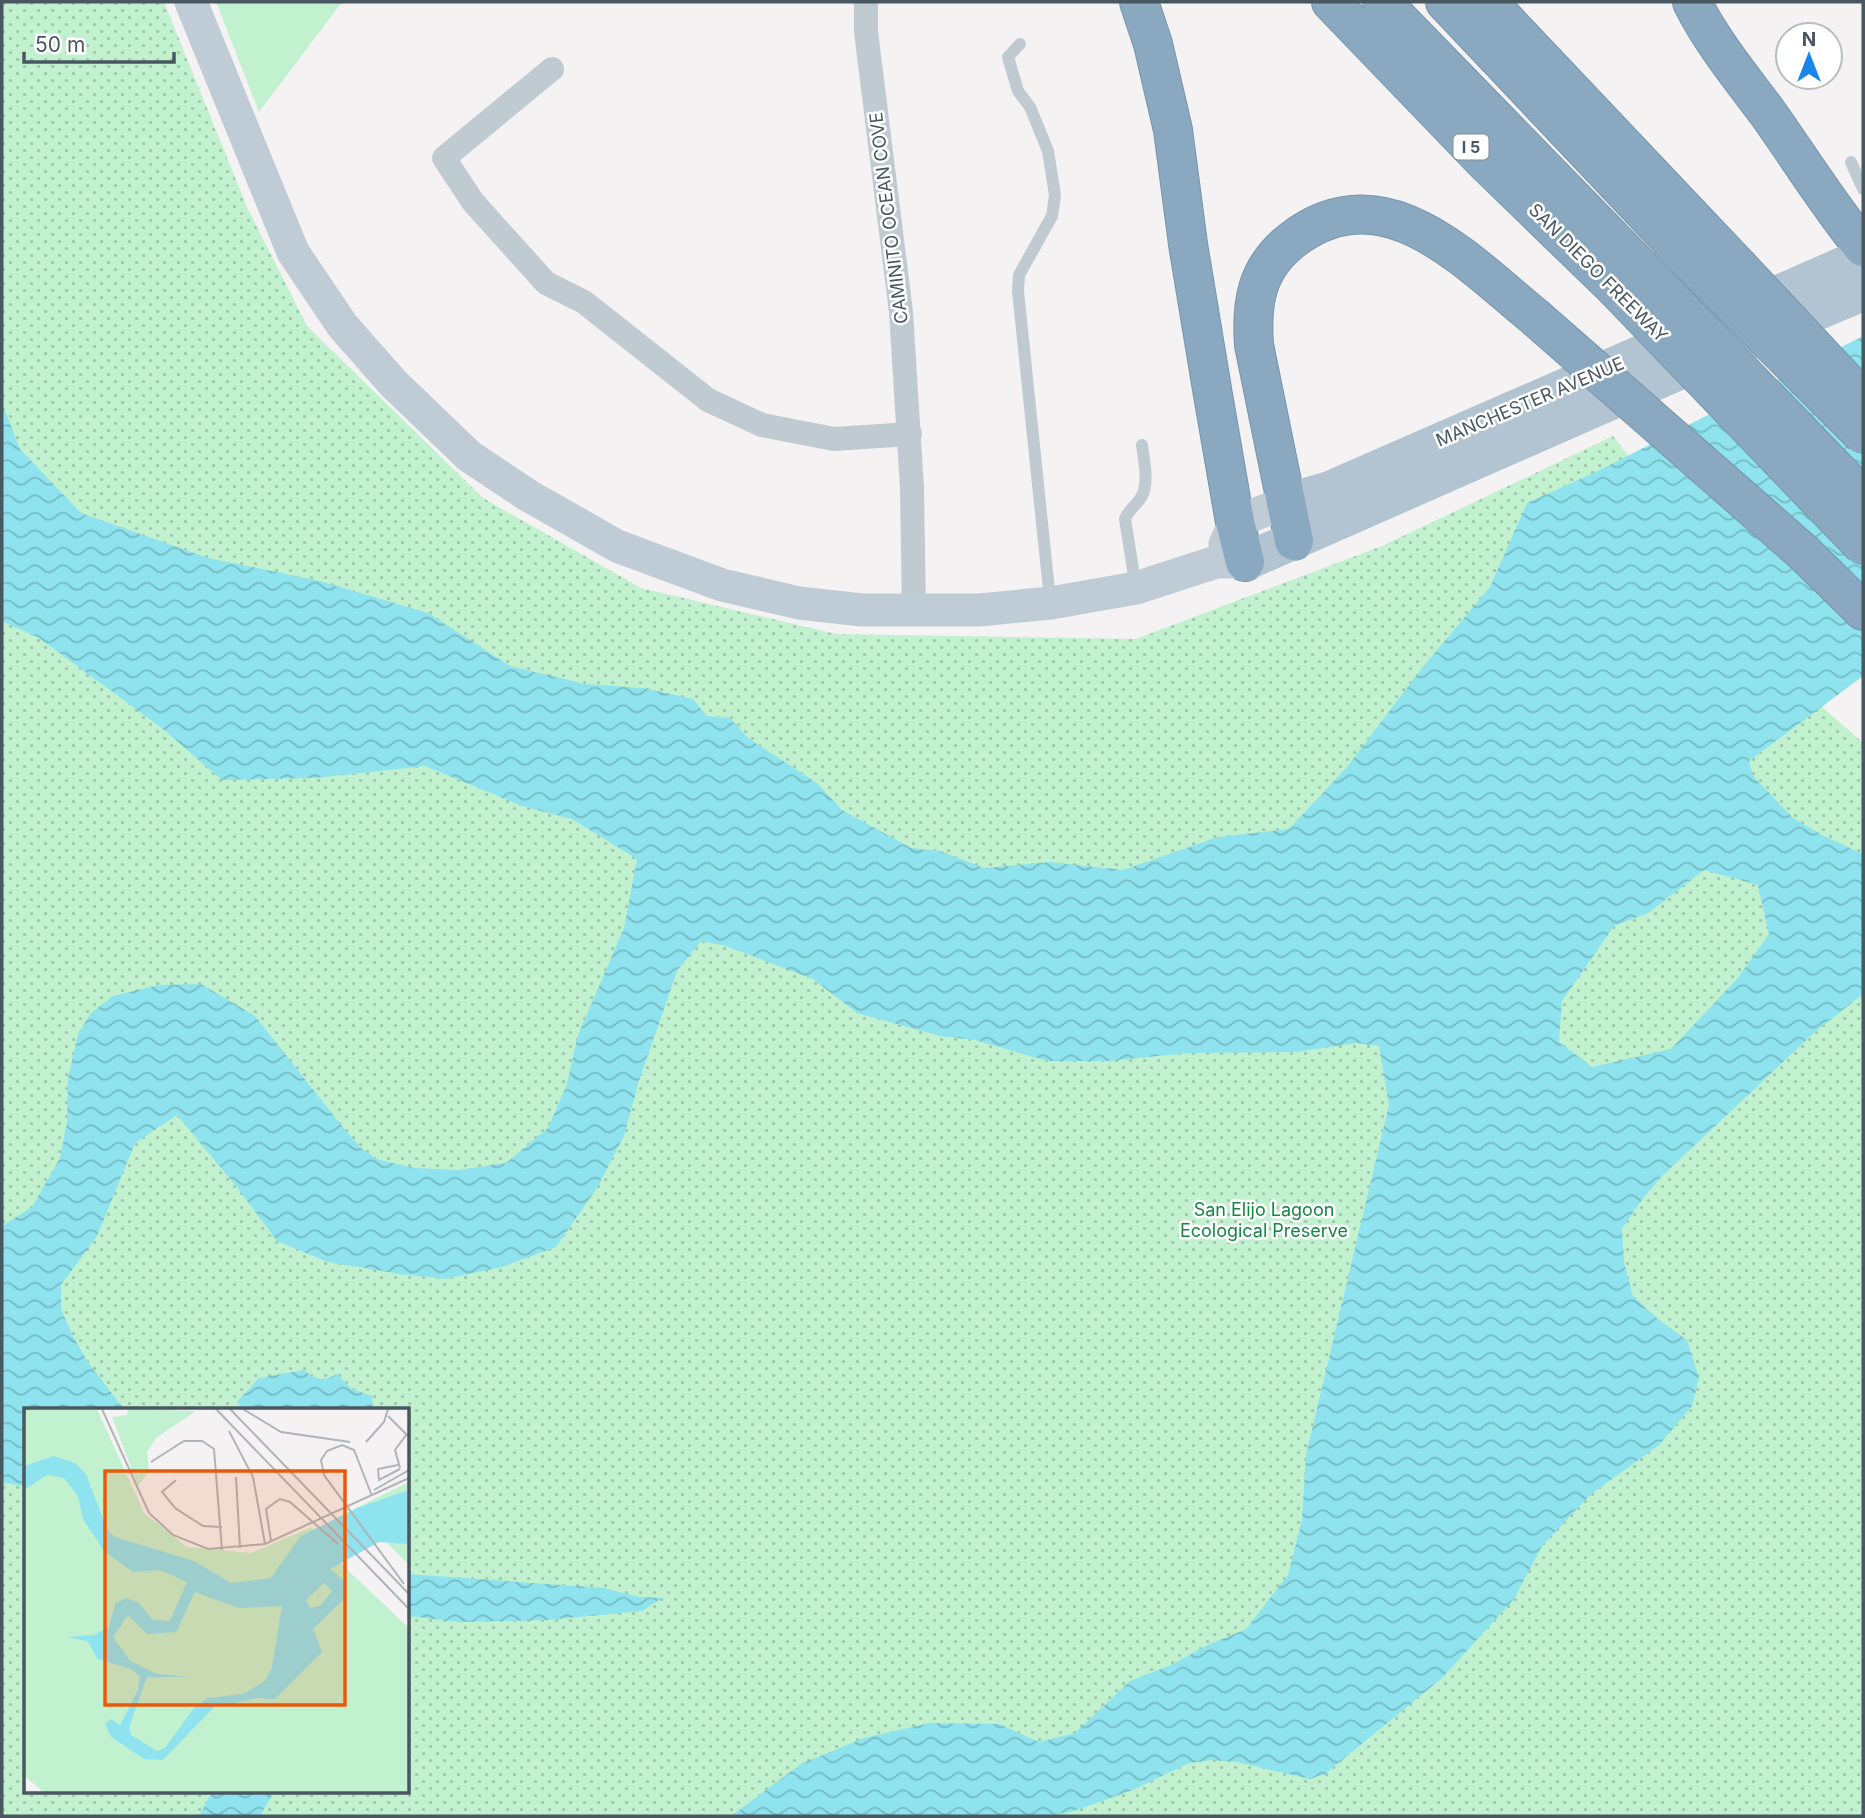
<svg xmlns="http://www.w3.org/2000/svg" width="1865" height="1818" font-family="Inter,sans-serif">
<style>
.grass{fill:#c1f1cf}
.park{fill:url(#park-dots);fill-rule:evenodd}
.water{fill:url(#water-waves);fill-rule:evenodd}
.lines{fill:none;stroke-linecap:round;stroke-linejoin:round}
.highway-casing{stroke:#7595ad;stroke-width:40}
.lane{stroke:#c0cbd1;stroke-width:12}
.street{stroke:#c0cbd1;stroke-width:24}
.secondary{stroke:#c0ccd5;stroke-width:33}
.primary{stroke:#b2c4d1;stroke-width:38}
.highway{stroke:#8aa9c1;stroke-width:38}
.highway-bridge-casing{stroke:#7595ad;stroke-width:40;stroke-linecap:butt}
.highway-bridge{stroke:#8aa9c1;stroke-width:38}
.labels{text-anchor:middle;stroke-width:5;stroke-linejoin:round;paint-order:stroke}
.shield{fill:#fff;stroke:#808990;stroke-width:2}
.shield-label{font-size:16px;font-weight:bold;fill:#495760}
.street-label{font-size:18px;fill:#495760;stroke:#fff}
.park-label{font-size:18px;fill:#168544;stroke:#fff}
.inset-road{fill:none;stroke:#b0b4b8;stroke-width:2}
.view{fill:#e8590c;fill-opacity:0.15;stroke:#e8590c;stroke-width:3.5}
.inset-edge{fill:none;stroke:#495760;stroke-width:3.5}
</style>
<defs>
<pattern id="park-dots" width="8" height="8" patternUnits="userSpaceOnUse" patternTransform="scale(1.75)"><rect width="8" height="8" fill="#c1f1cf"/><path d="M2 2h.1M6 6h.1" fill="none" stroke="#9fc6ab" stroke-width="1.8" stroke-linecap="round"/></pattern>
<pattern id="water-waves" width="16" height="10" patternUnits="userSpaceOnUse" patternTransform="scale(1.75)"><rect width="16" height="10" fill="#8ee3ee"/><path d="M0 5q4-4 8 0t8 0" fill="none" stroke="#76bbc4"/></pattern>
</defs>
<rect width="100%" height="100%" fill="#f4f2f2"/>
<!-- grass -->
<path class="grass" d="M216,2H342L259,112Z"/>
<!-- park -->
<path class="park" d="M2,2H164L247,207L307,326L483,498L641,588L836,634L1136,639L1382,546L1613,436L1820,705L1863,743V1816H2ZM26,1410H408V1792H26Z"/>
<!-- water -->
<g class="water">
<path d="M1863,336V676L1749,761L1753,776L1793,818L1824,836L1863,854V994L1816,1031L1662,1176L1641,1201L1622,1229L1624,1262L1633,1296L1659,1320L1687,1340L1699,1378L1692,1406L1659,1445L1590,1495L1542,1546L1514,1599L1442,1678L1325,1774L1310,1779L1237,1762L1212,1760L1189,1763L1133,1790L1071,1812L1042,1816H731L801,1764L864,1738L930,1723L999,1724L1039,1742L1075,1733L1130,1681L1171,1665L1208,1645L1246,1629L1288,1575L1302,1520L1306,1455L1389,1105L1379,1046L1357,1043L1295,1052L1189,1053L1107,1061H1047L975,1040L940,1036L857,1013L813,979L726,946L701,941L677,971L639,1081L624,1136L597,1188L556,1247L502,1267L445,1279L400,1274L328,1262L277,1241L236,1186L177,1115L135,1143L97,1236L61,1285V1309L73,1336L89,1364L125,1410H26V1487L2,1482V1226L32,1207L60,1158L67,1122L68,1078L78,1034L91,1013L113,996L159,985L201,984L255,1016L342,1126L360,1147L376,1159L414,1168L458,1170L506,1163L548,1128L567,1084L578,1035L624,928L637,859L572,819L522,806L425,766L315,778L222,780L163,729L39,638L2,621V403L20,449L81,513L208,558L320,581L428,613L510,666L585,684L643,688L693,699L707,716L730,718L748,738L817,783L842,810L911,848L940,851L984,868L1050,862L1123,870L1218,837L1289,829L1347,767L1422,668L1490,587L1527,503L1600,470ZM1704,870L1758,885L1769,934L1737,979L1671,1049L1592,1067L1559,1042L1562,1001L1614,926L1648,913Z"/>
<path d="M304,1370C316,1380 323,1382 337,1374L352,1389L372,1396L373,1410H245L237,1402L259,1378Z"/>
<path d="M408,1574L604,1588L639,1597L662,1598L642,1611L548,1620L459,1622L408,1616Z"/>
<path d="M212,1792H274L260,1816H199Z"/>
</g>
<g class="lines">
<defs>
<g id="highway">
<path d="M1139,2L1153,44L1173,130L1188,244L1213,395L1235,522L1245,562"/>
<path d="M1331,2L1484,161L1615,288"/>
<path d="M1382,2L1640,267"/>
<path d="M1445,2L1707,279"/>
<path d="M1488,2L1738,266"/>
<path d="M1692,2C1712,42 1740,76 1767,112C1799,157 1828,204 1863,247"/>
<path d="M1294,541L1254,345C1251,303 1256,269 1291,241C1383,169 1466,261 1535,317"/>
<path d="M1804,553L1863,611"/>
</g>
</defs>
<!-- highway casing -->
<use href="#highway" class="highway-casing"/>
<!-- lane -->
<g class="lane">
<path d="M1020,44L1008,57L1018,91L1030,107L1048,151L1055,195L1052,216L1019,275L1018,291L1050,600"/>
<path d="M1851,162L1863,189"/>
<path d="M1136,588L1125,519C1128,510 1137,505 1142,496C1149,482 1144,461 1142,445"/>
</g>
<!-- street -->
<g class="street">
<path d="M866,2V32L901,312L912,488L914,611"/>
<path d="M552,69L444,158L473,202L546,283L584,302L708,400L762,425L834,439L910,434"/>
</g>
<!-- secondary -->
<g class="secondary">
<path d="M191,2L293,252L342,325L393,383L469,456L529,496L617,546L722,585L799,603L862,610H979L1051,603L1136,588L1216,562H1245"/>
<path d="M1225,544L1235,522L1285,503"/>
</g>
<!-- primary -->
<g class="primary">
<path d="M1285,503L1330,490L1863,257"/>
<path d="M1245,562L1740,344L1863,292"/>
</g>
<!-- highway -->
<use href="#highway" class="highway"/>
<defs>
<g id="highway-bridge">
<path d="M1738,266L1857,393"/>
<path d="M1640,267L1863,497"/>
<path d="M1707,279L1863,435"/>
<path d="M1615,288L1863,546"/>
<path d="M1535,317L1804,553"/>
</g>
</defs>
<!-- highway-bridge casing -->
<use href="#highway-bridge" class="highway-bridge-casing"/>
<!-- highway-bridge -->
<use href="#highway-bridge" class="highway-bridge"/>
</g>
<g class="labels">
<!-- shield labels -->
<rect class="shield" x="1453.5" y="134.5" width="35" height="25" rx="5"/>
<g class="shield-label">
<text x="1471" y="153">I 5</text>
</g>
<!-- street labels -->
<g class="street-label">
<text transform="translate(889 218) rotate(-97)" y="6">CAMINITO OCEAN COVE</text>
<text transform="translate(1598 273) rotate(45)" y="6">SAN DIEGO FREEWAY</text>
<text transform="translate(1530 402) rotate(-23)" y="6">MANCHESTER AVENUE</text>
</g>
<!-- park labels -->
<g class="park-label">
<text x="1264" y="1216">San Elijo Lagoon<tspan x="1264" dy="21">Ecological Preserve</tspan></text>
</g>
</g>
<!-- overview -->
<g transform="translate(24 1408)">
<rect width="385" height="385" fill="#f4f2f2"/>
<path d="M104,1L172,3L132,30L123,44L125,63L114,78L88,9L103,7Z" fill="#c1f1cf"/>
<path d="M0,1H73L120,105L163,139L227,145L288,119L315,154L385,220V384H19L0,367ZM385,74V157L330,101Z" fill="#c1f1cf"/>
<path d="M30,48L51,55L62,66L83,121L91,129L170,153L207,175L247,170L277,128L333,100L385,82V136L355,134L306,161L323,175L322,189L289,221L298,244L251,291L234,290L190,299L139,352L120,351L87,329L81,316L87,311L96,317L114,282L116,268L107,261L74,251L63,233L43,229L70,227L85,219L91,196L101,190L114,194L129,212L146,213L163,174L136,162L109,164L80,143L59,111L54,88L40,70L23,67L0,82V58ZM300,175L308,183L296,198L286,200L282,192ZM171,184L215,200L258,198L248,259L241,273L219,286L184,290L170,300L141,340L133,343L107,327L105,319L123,269H166L133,266L106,253L89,229L104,207L123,226L152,224Z" fill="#8ee3ee" fill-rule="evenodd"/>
<path class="inset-road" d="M78,1L125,105L149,127L184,141L241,136L385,70M192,1L385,201M206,1L385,186M219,1L257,24L326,34M364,8L384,28M205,23L229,69L241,136M342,34L360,14L364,1M127,54L160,33H178L190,41L198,142M374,57L354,61L355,72L376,61M376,60L371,42L383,26M212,69L216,140M152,72L138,84L151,100L179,118L198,119M350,82L385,62M348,88L330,42L318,37L303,43L297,52L300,67L380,176M247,133L242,101L256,91L266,94L314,136"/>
<path class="view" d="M81,63H321V297H81Z"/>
<rect width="385" height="385" class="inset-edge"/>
</g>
<!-- border -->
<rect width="1865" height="1818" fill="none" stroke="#495760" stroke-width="7"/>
<!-- north arrow -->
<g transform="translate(1809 56)"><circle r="33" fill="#ffffff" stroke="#b6bcbf" stroke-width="2"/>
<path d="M0-5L12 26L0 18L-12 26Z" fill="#1786e9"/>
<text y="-10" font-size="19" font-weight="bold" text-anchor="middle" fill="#495760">N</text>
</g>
<!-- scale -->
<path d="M24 52v10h150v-10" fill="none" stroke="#495760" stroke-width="3.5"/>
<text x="35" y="52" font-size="21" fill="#495760" stroke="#ffffff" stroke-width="5" paint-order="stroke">50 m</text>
</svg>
